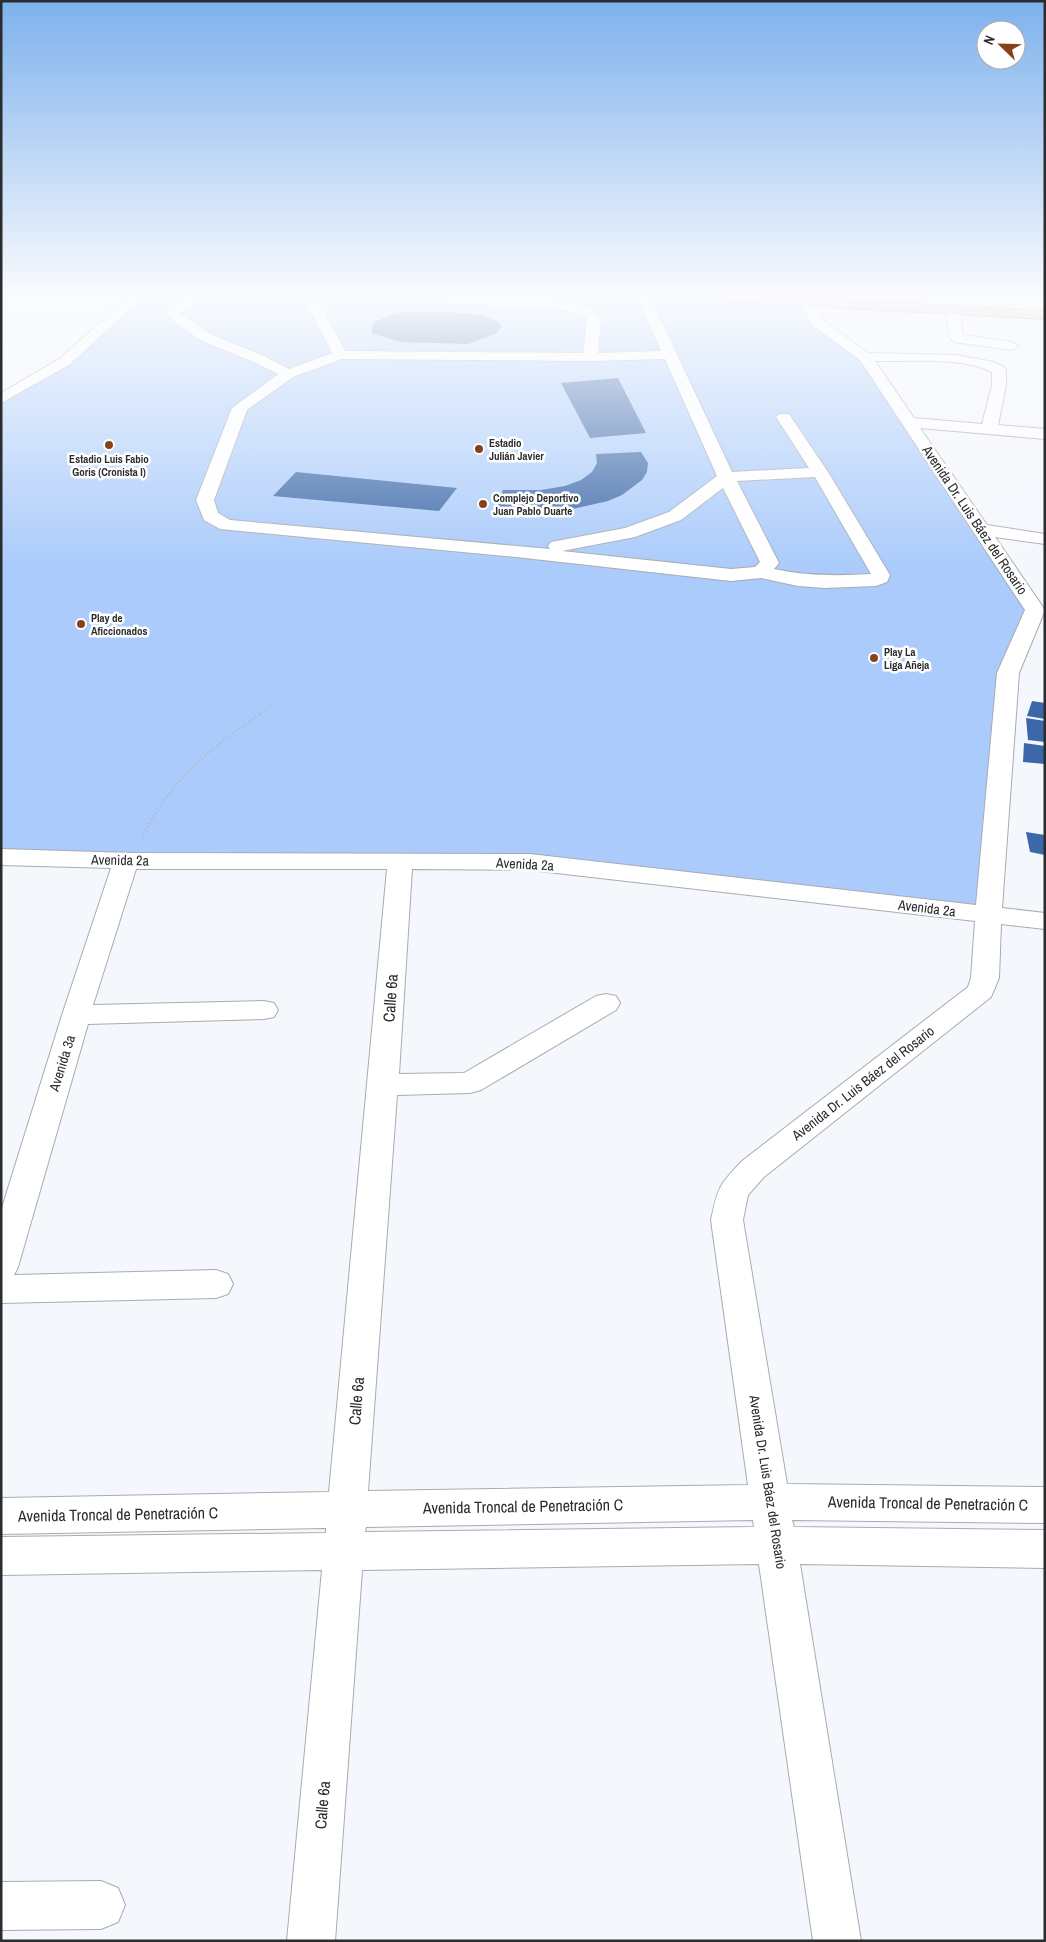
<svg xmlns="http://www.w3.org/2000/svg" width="1046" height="1942" font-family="'Archivo Narrow',sans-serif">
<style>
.green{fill:#aacbfb}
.building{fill:#3c68a9}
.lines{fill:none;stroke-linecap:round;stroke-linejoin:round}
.minor-casing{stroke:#a8abb0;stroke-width:2}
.major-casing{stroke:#905a3e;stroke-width:2}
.path-far1{stroke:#b6b8bc;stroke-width:2;stroke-dasharray:0.5 2;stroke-linecap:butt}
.path{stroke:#b6b8bc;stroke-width:3;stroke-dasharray:1 3;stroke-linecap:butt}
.minor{fill:#fff;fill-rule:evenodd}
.major{fill:#ddab91;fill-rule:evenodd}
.poi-dot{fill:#87421a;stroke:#fff;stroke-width:2}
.labels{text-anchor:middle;stroke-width:5;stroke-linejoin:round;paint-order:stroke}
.far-poi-label{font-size:11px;font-weight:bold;fill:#2b2c2e;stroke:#fff;text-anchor:start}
.street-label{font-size:14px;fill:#2b2c2e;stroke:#fff}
.near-street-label{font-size:16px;fill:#2b2c2e;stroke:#fff}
</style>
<rect width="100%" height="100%" fill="#f4f7fc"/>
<!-- green -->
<path class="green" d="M136,297H710L807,302L817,322L865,357L1035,610L1008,673L988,915L530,862L1,853V399L64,362Z"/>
<!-- building -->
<g class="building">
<path d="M406,312H446L482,315L499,322L501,327L497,333L468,344L401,342L371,333L374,322L394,314Z"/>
<path d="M618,378L646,433L590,438L561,383Z"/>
<path d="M641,452L648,463L647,472L642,480L622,495L608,501L568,510L495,511L503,490H541L565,486L581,480L592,472L597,463L596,454Z"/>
<path d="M296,472L457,488L439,511L273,496Z"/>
<path d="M1032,701L1045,703V719L1027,716Z"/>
<path d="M1026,718L1045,721V742L1028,740Z"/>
<path d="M1024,743L1045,746V764L1023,762Z"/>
<path d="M1026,832L1045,835V855L1030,852Z"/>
</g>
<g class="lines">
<defs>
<g id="minor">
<path d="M129,297H143L69,365L1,403V393L59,359Z"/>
<path d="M189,297H207L180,313L210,334L264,356L289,369L332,353L303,297H316L345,351L583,353L587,320L582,314L551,308L395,301L389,297H485L551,300L591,308L601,319L598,353L661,351L637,297H650L732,472L809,468L776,417L779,414H789L828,472L890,575L887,582L876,586L824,588L798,586L761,578L731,581L516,557L220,529L204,520L196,500L232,408L278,374L254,362L200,340L168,317L166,311L172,304ZM342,359L590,361L665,359L717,476L669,512L625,528L551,542L548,546L550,549L230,520L218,513L214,500L247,410L293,377ZM815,477L871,574C838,576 807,576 774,569L779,563L737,481ZM723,488L760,562L755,567L731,569L562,551L635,537L681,520Z"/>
<path d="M800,297H813L823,320L868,353L956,355L994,362L1004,367L1006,370V385L998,425L1045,429V439L920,428L987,525L1045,534V544L995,537L1045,610L1019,673L1002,908L1045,913V929L1001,924L999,978L991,997L764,1177L748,1195L743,1220L787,1484L1045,1487V1523L792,1520L794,1527L1045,1530V1568L800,1564L861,1941H813L759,1564L362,1570L335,1941H287L322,1570L1,1575V1537L326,1533V1528L1,1534V1498L329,1492L387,869H136L93,1005L264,1001L274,1003L278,1010L274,1017L264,1019L88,1024L18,1267L14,1275L216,1270L228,1274L233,1284L228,1294L216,1298L1,1303V1211L62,1015L111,868L1,865V849L130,853L530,854L976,905L997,673L1025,610L860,360L812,325ZM875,361C909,362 962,356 992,372V385L982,424L914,418ZM412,869L530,870L975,921L971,978L968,987L742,1161C719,1185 718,1187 711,1220L748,1485L368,1491L397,1095L470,1093L481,1090L616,1010L620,1003L616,996L606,994L596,996L464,1073L399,1074ZM753,1520L754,1527L365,1532L366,1527Z"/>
<path d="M953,307L960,311L963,335L1012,342L1019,346L1012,350L954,342L949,337L946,311Z"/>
<path d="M101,1881L118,1888L125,1905L118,1922L101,1929L1,1930V1882Z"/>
</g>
<path id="major" d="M709,297H789L1045,311V319L715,301Z"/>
</defs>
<!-- minor casing -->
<use href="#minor" class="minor-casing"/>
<!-- major casing -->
<use href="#major" class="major-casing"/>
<!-- path-far1 -->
<path class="path-far1" d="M260,714L274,705"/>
<!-- path -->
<path class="path" d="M142,838C169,781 210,748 262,713"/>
<!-- minor -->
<use href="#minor" class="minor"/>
<!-- major -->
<use href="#major" class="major"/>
</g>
<!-- sky -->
<linearGradient id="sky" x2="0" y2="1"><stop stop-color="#7db1ec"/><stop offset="0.52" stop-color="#fafbfe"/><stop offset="1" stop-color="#fafbfe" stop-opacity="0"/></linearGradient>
<rect width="1046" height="569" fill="url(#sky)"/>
<!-- markers -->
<g class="poi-dot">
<circle cx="109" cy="445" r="5"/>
<circle cx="479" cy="449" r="5"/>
<circle cx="483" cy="504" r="5"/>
<circle cx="81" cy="624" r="5"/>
<circle cx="874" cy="658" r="5"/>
</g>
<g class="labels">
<!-- far-poi labels -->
<g class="far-poi-label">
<text x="489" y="447">Estadio<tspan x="489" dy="13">Julián Javier</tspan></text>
<text x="109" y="463" text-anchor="middle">Estadio Luis Fabio<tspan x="109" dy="13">Goris (Cronista I)</tspan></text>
<text x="493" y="502">Complejo Deportivo<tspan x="493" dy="13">Juan Pablo Duarte</tspan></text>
<text x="91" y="622">Play de<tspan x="91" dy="13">Aficcionados</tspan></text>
<text x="884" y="656">Play La<tspan x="884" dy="13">Liga Añeja</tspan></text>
</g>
<!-- street labels -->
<g class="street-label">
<text transform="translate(975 520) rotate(56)" y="5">Avenida Dr. Luis Báez del Rosario</text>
<text transform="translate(120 860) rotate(1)" y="5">Avenida 2a</text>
<text transform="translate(525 864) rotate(3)" y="5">Avenida 2a</text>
<text transform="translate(927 908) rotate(7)" y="5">Avenida 2a</text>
<text transform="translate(62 1063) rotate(-73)" y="5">Avenida 3a</text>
<text transform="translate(863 1083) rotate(-38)" y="5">Avenida Dr. Luis Báez del Rosario</text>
<text transform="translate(768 1482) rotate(81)" y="5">Avenida Dr. Luis Báez del Rosario</text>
</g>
<!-- near-street labels -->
<g class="near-street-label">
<text transform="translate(390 998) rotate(-86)" y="6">Calle 6a</text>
<text transform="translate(356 1401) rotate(-85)" y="6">Calle 6a</text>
<text transform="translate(928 1503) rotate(1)" y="6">Avenida Troncal de Penetración C</text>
<text transform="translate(523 1506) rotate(-1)" y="6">Avenida Troncal de Penetración C</text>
<text transform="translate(118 1514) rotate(-1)" y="6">Avenida Troncal de Penetración C</text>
<text transform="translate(322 1805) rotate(-85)" y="6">Calle 6a</text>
</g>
</g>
<!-- border -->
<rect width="1046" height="1942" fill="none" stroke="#2b2c2e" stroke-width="5"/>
<!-- north arrow -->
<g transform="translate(1001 45) rotate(293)"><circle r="24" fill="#ffffff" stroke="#aaabab"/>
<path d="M0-4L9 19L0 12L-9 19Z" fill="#87421a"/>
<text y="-8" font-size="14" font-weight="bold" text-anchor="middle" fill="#2b2c2e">N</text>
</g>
</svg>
